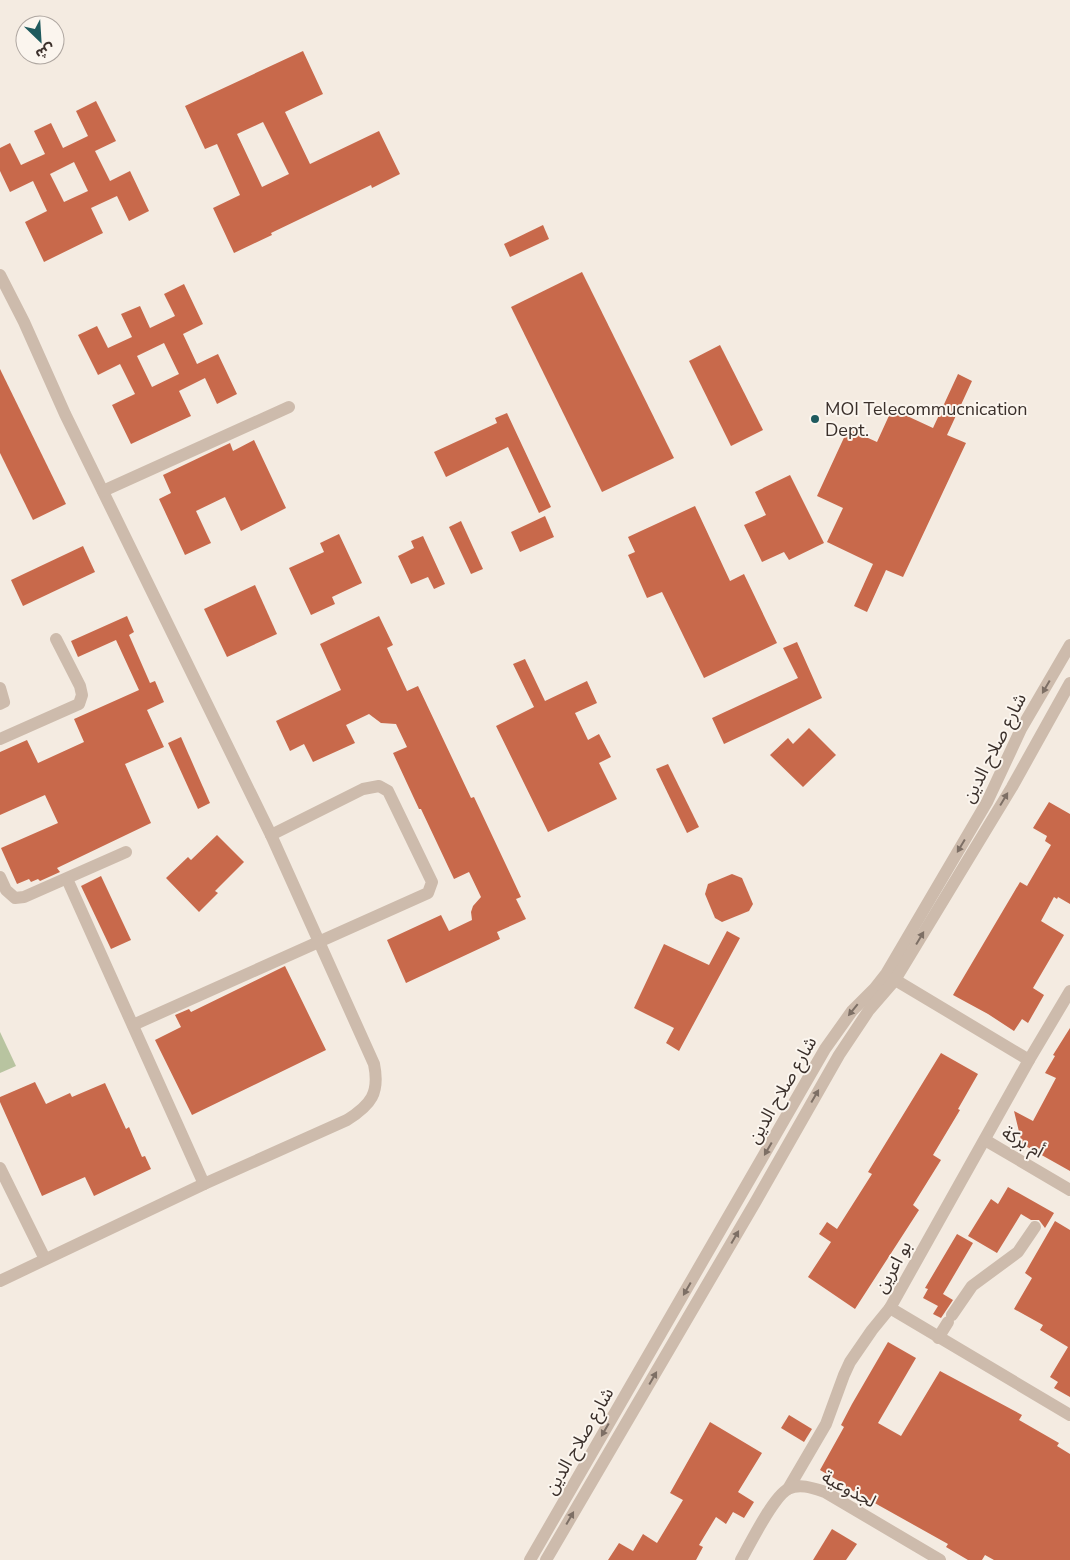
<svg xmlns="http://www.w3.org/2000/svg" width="1070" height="1560" font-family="'Nunito Sans','Noto Sans Arabic',sans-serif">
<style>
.green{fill:#b8c4a0}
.building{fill:#c8694b;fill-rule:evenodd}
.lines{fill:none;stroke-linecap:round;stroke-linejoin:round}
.minor{stroke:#cdbbac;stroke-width:12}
.oneway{fill:#7d6f65}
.poi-dot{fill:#1f5a5e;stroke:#fbf5ee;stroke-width:2}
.labels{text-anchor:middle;stroke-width:4;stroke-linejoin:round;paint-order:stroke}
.poi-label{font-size:18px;fill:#3b302b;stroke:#fbf5ee;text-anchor:start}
.street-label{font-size:18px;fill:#3b302b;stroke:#fbf5ee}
</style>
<rect width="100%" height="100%" fill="#f4ebe1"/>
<!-- green -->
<path class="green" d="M0,1032L16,1066L0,1073Z"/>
<!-- building -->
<g class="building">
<path d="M303,51L323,94L285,112L310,164L379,131L400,174L372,188L371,185L271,233L272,235L234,253L213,208L240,195L217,144L205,149L185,106ZM263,122L289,174L262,187L237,134Z"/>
<path d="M96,101L116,141L95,151L110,181L130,171L149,211L129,221L117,196L91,208L103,233L44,262L25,222L47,211L33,181L10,192L0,171V148L10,143L21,165L45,154L34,131L51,123L63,148L88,136L76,111ZM74,162L88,191L64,202L50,174Z"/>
<path d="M543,225L549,239L510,257L504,244Z"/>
<path d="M582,272L674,458L602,492L511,307Z"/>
<path d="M184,284L203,324L183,334L197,364L218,354L237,394L217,404L205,378L179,391L191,416L131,444L112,405L135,394L120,364L98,375L78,335L97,326L108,348L132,337L121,314L140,306L150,328L175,316L164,294ZM164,343L179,374L152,387L137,356Z"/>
<path d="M720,345L763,430L731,446L689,361Z"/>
<path d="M0,369L66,504L33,520L0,453Z"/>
<path d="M958,374L972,381L947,435L966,443L903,577L886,570L867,612L854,606L873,564L827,542L843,508L817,496L848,429L877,442L892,409L933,428Z"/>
<path d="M507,413L551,507L539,513L508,447L446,477L434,452L497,423L495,418Z"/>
<path d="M254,440L286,508L241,531L225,497L196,511L211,543L185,555L159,499L171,493L163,475L230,443L233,451Z"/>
<path d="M790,475L824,543L789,560L784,552L762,562L744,525L766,515L755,492Z"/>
<path d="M695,506L730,581L744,574L777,643L704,678L662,592L647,598L628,555L635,552L628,537Z"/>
<path d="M545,516L554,537L520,552L511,532Z"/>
<path d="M461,521L483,569L471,574L449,527Z"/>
<path d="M339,534L362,583L332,597L335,604L311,615L289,568L324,552L320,543Z"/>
<path d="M423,536L445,584L434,589L428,577L411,584L398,556L414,548L411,541Z"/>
<path d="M83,546L95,572L23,606L11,580Z"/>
<path d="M255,585L277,634L227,657L204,609Z"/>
<path d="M127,616L134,632L129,635L150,683L155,681L164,702L147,710L164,747L125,764L151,823L57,868L60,872L40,881L38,879L31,882L29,879L17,884L1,848L58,823L45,795L0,815V752L27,740L38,763L84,742L74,719L139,690L116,640L78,657L71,641Z"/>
<path d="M379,616L393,645L387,648L407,691L418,686L471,798L474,797L521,897L516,899L526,919L497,932L500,939L406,983L387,940L441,915L449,931L472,920L471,912L473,906L481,897L469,872L454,879L421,809H419L393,753L407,747L396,724L381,723L369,714L346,725L355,743L313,762L304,744L290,751L276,721L341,690L320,644Z"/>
<path d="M797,642L822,698L724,744L712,718L798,678L783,648Z"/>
<path d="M525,659L545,701L587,681L597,703L575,713L588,740L599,734L611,757L599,763L617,799L548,832L496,726L534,707L513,664Z"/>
<path d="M809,728L836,755L803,787L770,755L788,738L793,744Z"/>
<path d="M181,737L210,803L198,809L168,743Z"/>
<path d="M668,764L699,827L687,833L656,769Z"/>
<path d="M1049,802L1070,814V904L1058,897L1057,899L1054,897L1041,921L1064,935L1033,988L1044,995L1028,1023L1022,1019L1014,1031L988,1014L953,995L1020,882L1027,886L1051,845L1045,841L1047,836L1033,828Z"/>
<path d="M217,835L244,862L215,891L218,893L199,912L166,878L188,857L191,860Z"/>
<path d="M732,874L742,878L753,904L749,911L722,922L715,918L705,894L708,884Z"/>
<path d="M101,876L131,940L111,949L81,886Z"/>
<path d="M727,931L740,938L679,1051L666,1043L674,1028L634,1008L664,944L709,965Z"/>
<path d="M285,966L326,1050L192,1115L155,1040L181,1027L175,1015L189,1009L191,1012Z"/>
<path d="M1070,1028V1171L1022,1144L1014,1111L1033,1121L1056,1078L1045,1073L1055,1056L1053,1055Z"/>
<path d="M941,1053L978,1074L958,1109L960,1110L933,1155L941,1160L913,1205L919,1210L855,1309L808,1277L831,1242L819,1234L827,1222L837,1229L872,1174L868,1172Z"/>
<path d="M35,1082L46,1104L70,1093L72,1097L105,1083L126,1129L129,1127L142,1157L145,1156L151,1169L94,1196L85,1177L42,1196L0,1102V1097Z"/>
<path d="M1008,1187L1054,1213L1045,1228L1039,1220H1031L1021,1214L997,1253L968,1236L991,1199L998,1204Z"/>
<path d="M1055,1221L1070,1230V1397L1054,1388L1058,1382L1050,1377L1068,1347L1040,1330L1043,1325L1014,1309L1032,1278L1025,1273Z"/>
<path d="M957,1234L973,1243L943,1294L953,1300L941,1318L933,1314L938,1306L923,1298L928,1289L925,1288Z"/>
<path d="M888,1342L916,1358L878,1423L901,1436L940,1371L1022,1415L1019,1420L1059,1443L1057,1446L1070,1454V1560H994L985,1555L982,1560H968L946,1547L948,1544L846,1487V1485L820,1470L844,1427L841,1425L852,1404Z"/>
<path d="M789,1415L812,1429L804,1442L781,1428Z"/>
<path d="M710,1422L762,1453L738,1492L754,1502L744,1518L733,1512L726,1524L716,1517L699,1545L703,1547L696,1560H608L619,1543L633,1551L643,1534L657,1543L683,1500L670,1493Z"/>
<path d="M832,1529L857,1544L846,1560H813Z"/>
</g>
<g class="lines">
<!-- minor -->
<g class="minor">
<path d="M0,275L24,322L65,414L271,835L374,1064C380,1093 371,1105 347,1120L204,1184L0,1281"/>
<path d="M103,491L289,407"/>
<path d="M0,688L4,702L0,704"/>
<path d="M0,739L79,704L82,695L80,686L56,639"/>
<path d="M0,877L6,890L15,898L24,897L126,852"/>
<path d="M67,879L204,1184"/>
<path d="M887,975L1029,1060"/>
<path d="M1070,991L1029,1060L890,1308L1070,1415"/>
<path d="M133,1025L428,893L432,882L388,791L379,786L363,789L271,835"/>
<path d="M985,1140L1070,1190"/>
<path d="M0,1168L45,1259"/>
<path d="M952,1315L972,1286L1018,1252L1035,1227"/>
<path d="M938,1338L948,1322"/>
<path d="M788,1489L826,1424L844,1375L850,1362L872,1330L890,1308"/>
<path d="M530,1560L825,1049L852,1011L875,988L886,974L987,802L1021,729L1070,645"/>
<path d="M546,1560L756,1201L839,1055L869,1010L895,980L1012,787L1070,683"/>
<path d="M741,1560C750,1544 773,1497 788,1489C800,1483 813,1488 825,1492L940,1560"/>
</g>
</g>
<!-- one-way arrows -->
<defs><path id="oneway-solid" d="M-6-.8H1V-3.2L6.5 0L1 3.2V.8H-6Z" transform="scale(1.25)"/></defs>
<g class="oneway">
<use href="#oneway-solid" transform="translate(1046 687) rotate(120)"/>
<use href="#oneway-solid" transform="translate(1004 799) rotate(-59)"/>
<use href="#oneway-solid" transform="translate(961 846) rotate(121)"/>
<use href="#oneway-solid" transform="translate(920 938) rotate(-59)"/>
<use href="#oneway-solid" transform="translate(853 1010) rotate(129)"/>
<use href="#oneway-solid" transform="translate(815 1096) rotate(-60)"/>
<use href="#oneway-solid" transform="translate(768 1149) rotate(120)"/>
<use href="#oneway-solid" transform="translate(735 1237) rotate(-60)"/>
<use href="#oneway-solid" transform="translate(687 1289) rotate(120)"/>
<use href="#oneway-solid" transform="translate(653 1378) rotate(-60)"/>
<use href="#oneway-solid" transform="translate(605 1430) rotate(120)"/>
<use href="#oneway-solid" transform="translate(570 1518) rotate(-60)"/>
</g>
<!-- markers -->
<circle class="poi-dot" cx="815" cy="419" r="5"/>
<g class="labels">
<!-- poi labels -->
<g class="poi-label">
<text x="825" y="415">MOI Telecommucnication<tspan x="825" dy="21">Dept.</tspan></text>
</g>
<!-- street labels -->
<g class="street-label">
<text transform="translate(994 748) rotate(-63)" y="6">شارع صلاح الدين</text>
<text transform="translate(782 1090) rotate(-60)" y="6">شارع صلاح الدين</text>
<text transform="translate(1023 1142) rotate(30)" y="6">أم بركة</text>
<text transform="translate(893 1267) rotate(-61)" y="6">بو اعرين</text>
<text transform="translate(579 1441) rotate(-60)" y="6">شارع صلاح الدين</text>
<text transform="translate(849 1489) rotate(28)" y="6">لجذوعية</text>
</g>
</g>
<!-- north arrow -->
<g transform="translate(40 40) rotate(155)"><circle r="24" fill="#fbf5ee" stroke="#aea6a0"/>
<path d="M0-4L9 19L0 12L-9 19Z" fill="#1f5a5e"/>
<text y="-8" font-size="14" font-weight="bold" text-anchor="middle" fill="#3b302b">ش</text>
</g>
</svg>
